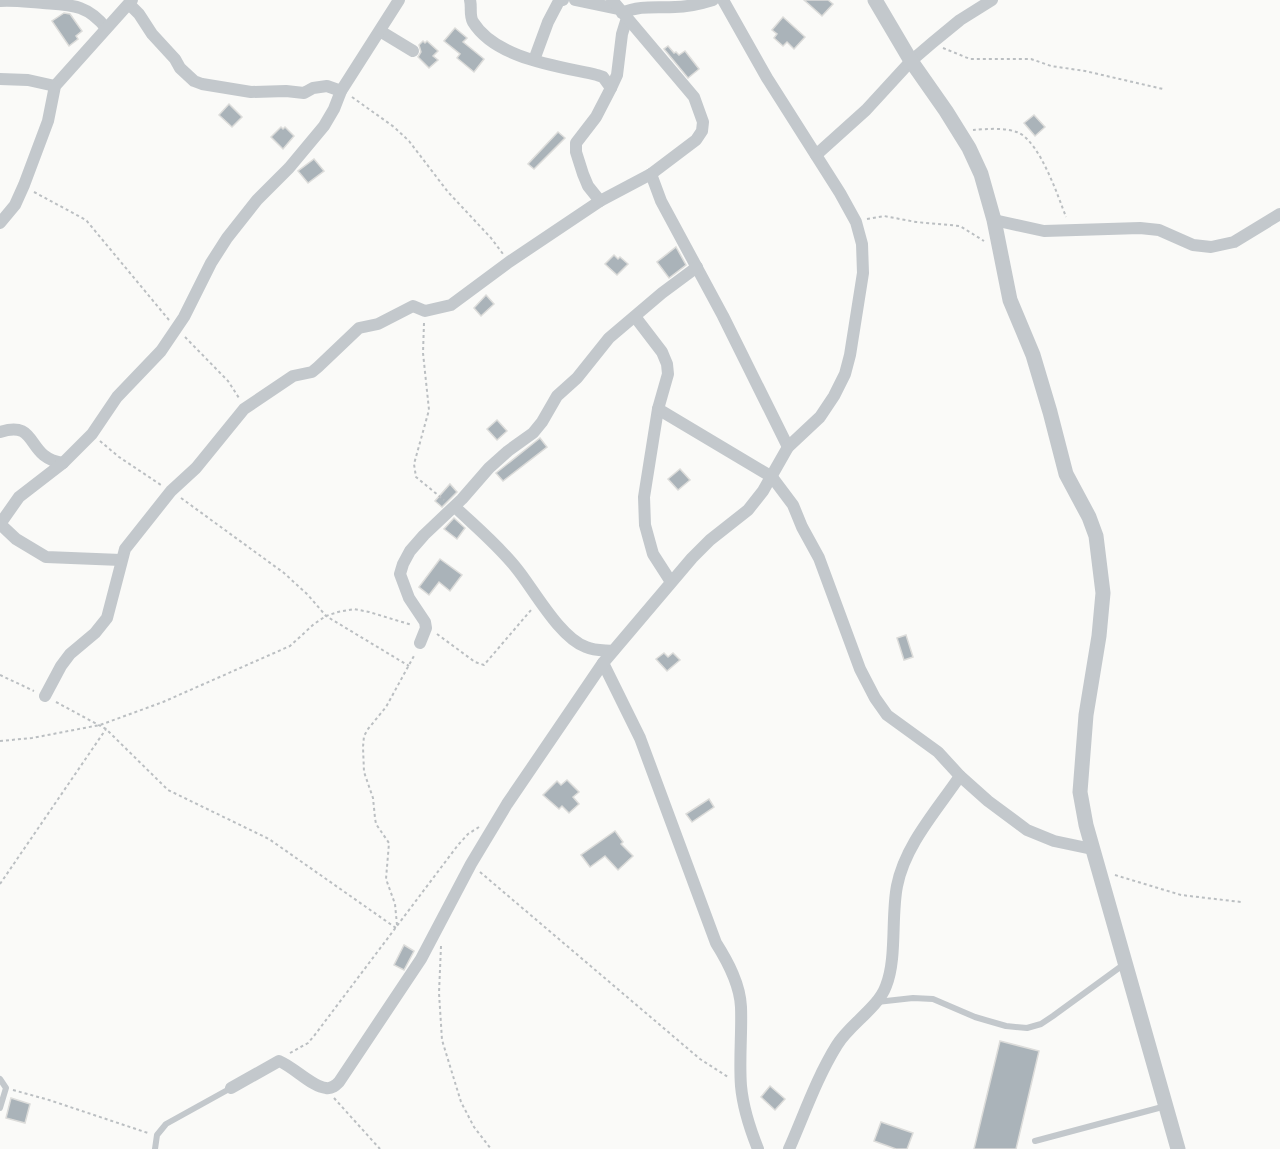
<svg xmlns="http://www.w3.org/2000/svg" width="1280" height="1149" font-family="'Sofia Sans Condensed',sans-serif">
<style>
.building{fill:#aab3b9;stroke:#dcdcda;stroke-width:1.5}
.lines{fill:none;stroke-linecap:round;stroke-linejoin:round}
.path{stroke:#bbbfc2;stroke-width:2;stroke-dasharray:3 3;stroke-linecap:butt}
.service{stroke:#c3c8cc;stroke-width:6}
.minor{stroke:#c3c8cc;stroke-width:12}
.tertiary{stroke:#c3c8cc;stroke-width:15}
</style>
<rect width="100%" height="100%" fill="#fafaf8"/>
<!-- building -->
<g class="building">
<path d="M804,0H828L833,4L822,16Z"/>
<path d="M64,13L70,14L82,31L76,36L78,39L69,46L52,21Z"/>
<path d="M783,17L805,37L794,49L787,42L783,46L774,38L777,34L772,30Z"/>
<path d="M455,28L467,38L463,42L484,59L474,72L457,58L460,54L444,41Z"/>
<path d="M423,41L425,43L427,41L438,51L433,56L438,60L429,68L418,57L421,52L419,45Z"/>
<path d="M668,46L674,53L676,52L679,55L685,51L699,69L688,78L664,49Z"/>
<path d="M229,104L242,117L232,127L219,115Z"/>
<path d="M1034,115L1045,127L1035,136L1024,123Z"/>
<path d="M281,127L283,129L285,127L294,136L283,149L271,137Z"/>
<path d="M558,132L565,138L534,169L528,164Z"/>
<path d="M314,159L324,171L308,183L298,171Z"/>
<path d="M676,247L686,265L669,278L657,262Z"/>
<path d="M614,255L618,259L620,257L628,264L617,275L605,264Z"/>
<path d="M486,295L494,304L481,316L474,308Z"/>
<path d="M497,420L507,431L497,440L487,429Z"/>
<path d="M540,438L547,447L503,481L496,473Z"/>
<path d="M680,469L690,480L678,490L668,479Z"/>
<path d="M450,484L457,492L442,507L435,501Z"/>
<path d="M454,518L465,528L457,539L444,529Z"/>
<path d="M440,559L462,575L450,591L439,582L429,595L419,587Z"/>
<path d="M906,635L913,657L904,660L897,638Z"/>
<path d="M664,653L668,657L673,653L680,660L667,671L656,659Z"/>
<path d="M567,780L579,792L573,797L579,804L569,813L562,806L559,809L543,795L557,781L561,785Z"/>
<path d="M709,799L714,807L692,822L686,814Z"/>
<path d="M615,831L623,842L621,844L633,856L618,870L605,856L590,867L581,855Z"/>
<path d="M404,945L414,951L404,970L394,965Z"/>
<path d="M1000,1041L1039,1051L1016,1149H974Z"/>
<path d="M770,1086L785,1099L775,1110L761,1097Z"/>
<path d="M11,1098L30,1104L25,1123L6,1118Z"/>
<path d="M881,1122L913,1133L907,1149H896L874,1141Z"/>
</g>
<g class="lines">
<!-- path -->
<g class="path">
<path d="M943,48L970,59H1031L1051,66L1085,71L1163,89"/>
<path d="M352,97L394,127L409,141L448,192L491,238L503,254"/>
<path d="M973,130C986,129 1006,127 1019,133C1040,143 1058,196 1066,217"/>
<path d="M34,192L86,220L169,320"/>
<path d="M867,219L884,216L916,222L960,226L984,241"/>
<path d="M424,323L423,353L429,410L414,464L416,477L444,500"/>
<path d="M185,337L228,381L239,398"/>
<path d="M100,441L119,457L161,485"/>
<path d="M181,498L284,573L308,595L326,616L409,666"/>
<path d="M437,634L475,662L484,665L531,610"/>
<path d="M0,675L34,691"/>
<path d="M56,702L106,729L168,790L269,839L396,928"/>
<path d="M0,741L32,738L100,725L163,702L290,646L314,624L326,616L338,612L354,609L369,612L412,625"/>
<path d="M480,872L700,1059L728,1077"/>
<path d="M1115,875L1181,895L1241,902"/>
<path d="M0,884L106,729"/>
<path d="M397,925L395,904L386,879L389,843L376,824L375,818L373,798L364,772L363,747L364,736L368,729L386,707L415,654"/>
<path d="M441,946L439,993L442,1040L461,1102L474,1127L491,1149"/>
<path d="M290,1053L308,1043L314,1036L458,845L468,834L479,827"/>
<path d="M13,1090L49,1100L148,1133"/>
<path d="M334,1098L380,1149"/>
</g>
<!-- service -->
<g class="service">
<path d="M877,1002L913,998L933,999L975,1017L1006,1026L1027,1028L1041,1024L1053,1016L1123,965"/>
<path d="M0,1079L6,1088L0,1108"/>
<path d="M1035,1141L1166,1106"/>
<path d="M155,1149L157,1135L166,1124L231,1088"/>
</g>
<!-- minor -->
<g class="minor">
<path d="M470,0C472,7 469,15 473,22C496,59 558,66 597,75L603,77L611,88"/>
<path d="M575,0L618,9"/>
<path d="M0,1C14,0 28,2 43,3C71,5 87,4 106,28"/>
<path d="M129,4L139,14L152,34L175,59L180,68L194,81L202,84L251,92L286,91L304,93L313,88L327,86L341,91"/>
<path d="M622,13C640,5 656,8 675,7C688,7 700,4 713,0"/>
<path d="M380,31L413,51"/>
<path d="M534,60L548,22L559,1L563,0"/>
<path d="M0,79L28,80L55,86"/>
<path d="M816,155L866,110L911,61L932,43L960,20L992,0"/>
<path d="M651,174L661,201L723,316L788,447"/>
<path d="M600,201L588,186L583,174L576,152V143L596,117L611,88L617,75L622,34L627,18"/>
<path d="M994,220L1044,231L1140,228L1159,230L1193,245L1211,247L1234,242L1280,214"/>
<path d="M0,223L15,205L24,185L48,121L55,86L132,0"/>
<path d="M636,318L662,352L667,364L668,374L658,409L644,497L645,525L653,554L671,582"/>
<path d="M658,409L772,477L793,505L802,527L819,558L860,669L875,698L887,715L938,752L960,776L988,801L1027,830L1054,841L1092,849"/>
<path d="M0,432C39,419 25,458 63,463"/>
<path d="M455,507C476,527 499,546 517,569C534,590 560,638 586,647C595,651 605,650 613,651"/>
<path d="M0,524L19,497L63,463L92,434L117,397L161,351L184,317L211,263L227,238L257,200L289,168L324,126L334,109L341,91L399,0"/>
<path d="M0,524L16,539L46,557L121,560"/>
<path d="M420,643L426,628L425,622L409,598L400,574L403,564L410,551L424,535L462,499L489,468L508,451L533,433L542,422L557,396L577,378L609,338L662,293L697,267"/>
<path d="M603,663L640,738L716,943C728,962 740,984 741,1007C742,1033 739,1060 741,1086C743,1108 750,1129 758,1149"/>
<path d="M45,696L61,666L70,654L95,633L107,618L125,549L171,491L196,468L244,409L293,376L312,372L318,367L359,328L378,324L413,306L425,311L451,305L509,262L600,201L651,174L696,140L702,131L703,122L694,97L612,0"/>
<path d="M231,1088L279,1061C294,1067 312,1087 326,1088C332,1089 336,1085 339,1082L421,959L471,864L507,804L603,663L692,558L710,540L748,510L763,491L788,447L820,417L834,396L845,374L850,355L863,273L862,244L856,222L840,193L767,78L723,0"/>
<path d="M789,1149C804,1115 817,1077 837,1045C850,1024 878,1008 886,986C897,959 891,916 897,886C905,845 937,810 960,776"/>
</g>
<!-- tertiary -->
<path class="tertiary" d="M875,0L911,61L946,111L969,148L981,174L994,220L1010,300L1033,355L1050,412L1066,474L1089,517L1096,536L1103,593L1099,636L1086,715L1080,792L1086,825L1178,1149"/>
</g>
</svg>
